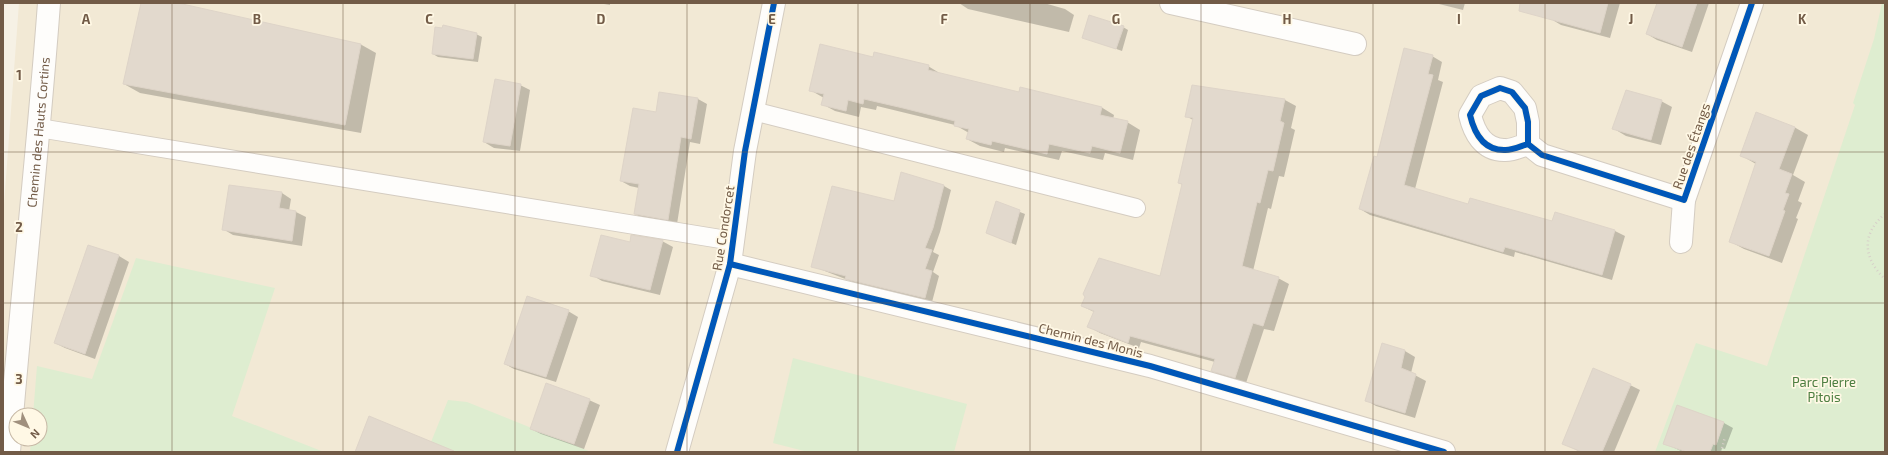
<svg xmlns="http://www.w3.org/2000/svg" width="1888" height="455" font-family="'Exo 2',sans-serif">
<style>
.residential{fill:#f2e9d5;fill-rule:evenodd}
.green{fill:#deedd0}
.shadow{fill:#0003}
.building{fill:#e2d9cd;stroke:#ded4c8}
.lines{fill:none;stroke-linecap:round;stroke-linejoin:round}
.service-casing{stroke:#d4ccc1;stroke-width:20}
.minor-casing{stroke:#d4ccc1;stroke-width:24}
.path{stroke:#d6cfc8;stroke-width:2.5;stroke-dasharray:1 3;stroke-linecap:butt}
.service{stroke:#fefdfb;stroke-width:18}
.minor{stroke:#fefdfb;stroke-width:22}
.cycleway-casing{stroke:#fff8e5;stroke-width:8}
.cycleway{stroke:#0057b8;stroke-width:6}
.grid{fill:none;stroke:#725b47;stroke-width:1;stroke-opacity:0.55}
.labels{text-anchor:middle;stroke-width:3.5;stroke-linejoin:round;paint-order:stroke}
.street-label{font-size:13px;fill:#725b47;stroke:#fff8e5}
.park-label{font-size:13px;fill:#4d7e41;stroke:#fff8e5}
.grid-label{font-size:13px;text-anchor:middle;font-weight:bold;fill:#725b47;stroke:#fff8e5;stroke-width:3.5;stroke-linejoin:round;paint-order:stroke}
</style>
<rect width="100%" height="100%" fill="#f6f1e5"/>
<!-- residential -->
<path class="residential" d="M19,3H1885V452H3V218ZM16,415H40V439H16Z"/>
<!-- green -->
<g class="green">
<path d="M1882,3H1885V452H1655L1696,343L1767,366L1855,105L1853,103L1874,39Z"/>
<path d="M136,258L275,288L232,416L324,452H30L31,439H40V415H33L37,366L92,379Z"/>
<path d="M793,358L967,404L954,452H808L773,443Z"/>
<path d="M448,400L467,402L591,452H427Z"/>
</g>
<!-- shadow -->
<g class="shadow">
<path d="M142,3H173L360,44L376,53L361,133L140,93L124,84Z"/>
<path d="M598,3H610V5Z"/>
<path d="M959,3H1044L1065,9L1074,15L1069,32L968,9Z"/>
<path d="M1435,3H1465L1463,10Z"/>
<path d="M1556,3H1620L1610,38L1561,25L1551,19Z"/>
<path d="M1658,3H1709L1692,52L1657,40L1647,34Z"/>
<path d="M1123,27L1128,30L1122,51L1083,37Z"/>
<path d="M442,30L476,34L482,37L478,62L438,57L433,54Z"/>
<path d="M1432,56L1442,62L1438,80L1443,82L1415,189L1468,205L1553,223L1615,231L1625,236L1612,280L1515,252L1514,257L1370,215L1360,209L1378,158Z"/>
<path d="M874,58L928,66L941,74L1020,93L1101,107L1114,115L1113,119L1127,122L1140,130L1133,160L1105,153L1103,160L1062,151L1059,160L1005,148L1004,152L980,146L967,139L969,133L955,125L877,106L876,110L861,107L859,117L835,111L822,104L824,98L810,90Z"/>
<path d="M520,85L530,90L520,151L494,148L484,142Z"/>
<path d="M1193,86L1285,100L1296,106L1291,128L1295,130L1284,177L1279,176L1271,209L1268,208L1253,271L1278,278L1289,284L1274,331L1264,329L1246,383L1223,377L1212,370L1215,362L1141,342L1139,348L1100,333L1089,327L1094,312L1082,306L1161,277L1183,185L1179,183L1193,120L1186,116Z"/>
<path d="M698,99L707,104L700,144L690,142L677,224L644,219L635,214L639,188L630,186L621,181L657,113Z"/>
<path d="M1661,101L1672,107L1661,145L1626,136L1616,130Z"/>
<path d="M1794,127L1808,135L1793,175L1805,182L1798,201L1802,203L1796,218L1798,219L1782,263L1744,249L1731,242L1756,164L1742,156Z"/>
<path d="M902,174L944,186L951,190L940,232L933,252L939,255L933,272L939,276L932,302L853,282L812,266L895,202Z"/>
<path d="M282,193L291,199L289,211L296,212L306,217L302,246L233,235L223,229Z"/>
<path d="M997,203L1025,214L1016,245L987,233Z"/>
<path d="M662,241L673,247L660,295L602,281L592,275L630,243Z"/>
<path d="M119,256L129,262L95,359L65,348L55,343Z"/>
<path d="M568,311L578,317L556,382L514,369L505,364Z"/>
<path d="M1383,344L1405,351L1415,357L1411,373L1426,381L1415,418L1376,406L1366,400Z"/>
<path d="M1630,385L1640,390L1614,452H1580L1563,443Z"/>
<path d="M589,400L600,405L584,449L541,434L531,429Z"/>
<path d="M1677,406L1724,423L1733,428L1725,449L1722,448L1721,452H1683L1664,443Z"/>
</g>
<!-- building -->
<g class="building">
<path d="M141,3H178L361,44L345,125L123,84Z"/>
<path d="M1520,3H1608L1600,33L1519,11Z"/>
<path d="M1657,3H1697L1682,47L1646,34Z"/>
<path d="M1089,15L1124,26L1116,49L1082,38Z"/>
<path d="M443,25L477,33L473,59L432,54L435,27L442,28Z"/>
<path d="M820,44L873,57L874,52L929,65L928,70L1019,92L1020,87L1102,107L1100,115L1128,121L1120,153L1092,146L1090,153L1049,144L1047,154L992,141L991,145L966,139L969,129L954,126L955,121L903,108L864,99L863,104L848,100L846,111L821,105L824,94L809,91Z"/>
<path d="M1404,48L1433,55L1428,74L1433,75L1404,185L1468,204L1470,198L1552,221L1555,212L1615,230L1602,275L1505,247L1503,252L1359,209L1374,156L1377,157Z"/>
<path d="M495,79L521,84L510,146L483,142Z"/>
<path d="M1192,85L1285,99L1280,121L1284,123L1273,171L1268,170L1260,203L1257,202L1242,266L1279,277L1263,326L1253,323L1235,378L1211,371L1215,359L1130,336L1128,343L1087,327L1094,311L1081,306L1085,297L1083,294L1099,258L1160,276L1182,184L1178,183L1193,118L1185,117Z"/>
<path d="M1626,90L1662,100L1651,140L1612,129Z"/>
<path d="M659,92L698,98L691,139L681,137L668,220L634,214L639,184L620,181L633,108L656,112Z"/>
<path d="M1756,112L1795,127L1779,169L1792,174L1785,193L1789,194L1783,210L1785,211L1769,256L1729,242L1756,162L1740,156Z"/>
<path d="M901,172L944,185L933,228L925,248L932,250L925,269L932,271L925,298L845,279L846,276L811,267L832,186L894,201Z"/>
<path d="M229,185L282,192L279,208L296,211L292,241L222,230Z"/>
<path d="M996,201L1020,210L1011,243L986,233Z"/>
<path d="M601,235L630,242L631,235L663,240L650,290L590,276Z"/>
<path d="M88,245L119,255L85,354L54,343Z"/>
<path d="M527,296L569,310L546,377L504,364Z"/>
<path d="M1382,343L1405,350L1401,368L1416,374L1405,413L1365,401Z"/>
<path d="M1593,368L1631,384L1602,452H1582L1562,444Z"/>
<path d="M546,383L590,399L574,444L530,429Z"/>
<path d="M1677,405L1724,422L1716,445L1713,444L1710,452H1687L1663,444Z"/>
<path d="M369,416L454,451V452H355Z"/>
</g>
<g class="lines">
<defs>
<g id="service">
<path d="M753,111L1136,208"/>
<path d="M39,128L733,241"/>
</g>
<g id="minor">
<path d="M1171,3L1355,44"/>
<path d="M1528,144C1521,146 1511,151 1504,150C1483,150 1474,132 1470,115L1481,96L1500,88L1512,92L1525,108L1528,122V144L1542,155L1684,200L1752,3"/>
<path d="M1681,242L1684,200"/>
<path d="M730,264L1150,366L1444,452"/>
<path id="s1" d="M9,452C21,302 38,153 49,3"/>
<path d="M677,452L730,264L745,151L774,3"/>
</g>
</defs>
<!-- service casing -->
<use href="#service" class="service-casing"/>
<!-- minor casing -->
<use href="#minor" class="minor-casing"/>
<!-- path -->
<g class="path">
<path d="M1885,214C1861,234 1863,258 1885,279"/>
<path d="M1721,452L1725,437"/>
<path d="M1883,452L1885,450"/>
</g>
<!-- service -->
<use href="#service" class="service"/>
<!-- minor -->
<use href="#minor" class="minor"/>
<defs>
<g id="cycleway">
<path d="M1528,144C1521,146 1511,151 1504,150C1483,150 1474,132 1470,115L1481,96L1500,88L1512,92L1525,108L1528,122V144L1542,155L1684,200L1752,3"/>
<path d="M730,264L1150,366L1444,452"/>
<path d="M677,452L730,264L745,151L774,3"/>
</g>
</defs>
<!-- cycleway casing -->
<use href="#cycleway" class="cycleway-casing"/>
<!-- cycleway -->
<use href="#cycleway" class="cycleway"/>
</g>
<!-- grid -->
<path class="grid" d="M172,3V452M343,3V452M515,3V452M687,3V452M858,3V452M1030,3V452M1201,3V452M1373,3V452M1545,3V452M1716,3V452M3,152H1885M3,303H1885"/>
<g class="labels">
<!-- street labels -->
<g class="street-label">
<text dy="5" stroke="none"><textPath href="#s1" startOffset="321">Chemin des Hauts Cortins</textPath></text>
<text transform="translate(1691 146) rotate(-71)" y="5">Rue des Étangs</text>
<text transform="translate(723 228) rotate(-81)" y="5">Rue Condorcet</text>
<text transform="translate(1091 340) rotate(14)" y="5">Chemin des Monis</text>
</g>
<!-- park labels -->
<g class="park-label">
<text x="1824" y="387">Parc Pierre<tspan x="1824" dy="15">Pitois</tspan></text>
</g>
</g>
<g class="grid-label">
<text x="86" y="24">A</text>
<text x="257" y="24">B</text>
<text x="429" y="24">C</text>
<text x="601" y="24">D</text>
<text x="772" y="24">E</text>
<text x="944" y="24">F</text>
<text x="1116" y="24">G</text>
<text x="1287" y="24">H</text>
<text x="1459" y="24">I</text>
<text x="1631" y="24">J</text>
<text x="1802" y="24">K</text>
<text x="19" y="80">1</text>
<text x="19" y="232">2</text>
<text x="19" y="384">3</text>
</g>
<!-- border -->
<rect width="1888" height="455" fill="none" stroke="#725b47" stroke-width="8"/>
<!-- north arrow -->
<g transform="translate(28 427) rotate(134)"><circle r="19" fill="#fff8e5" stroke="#c7b9a6"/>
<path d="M0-3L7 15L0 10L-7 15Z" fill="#a0907e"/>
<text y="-6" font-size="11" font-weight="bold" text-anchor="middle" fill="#725b47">N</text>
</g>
</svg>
